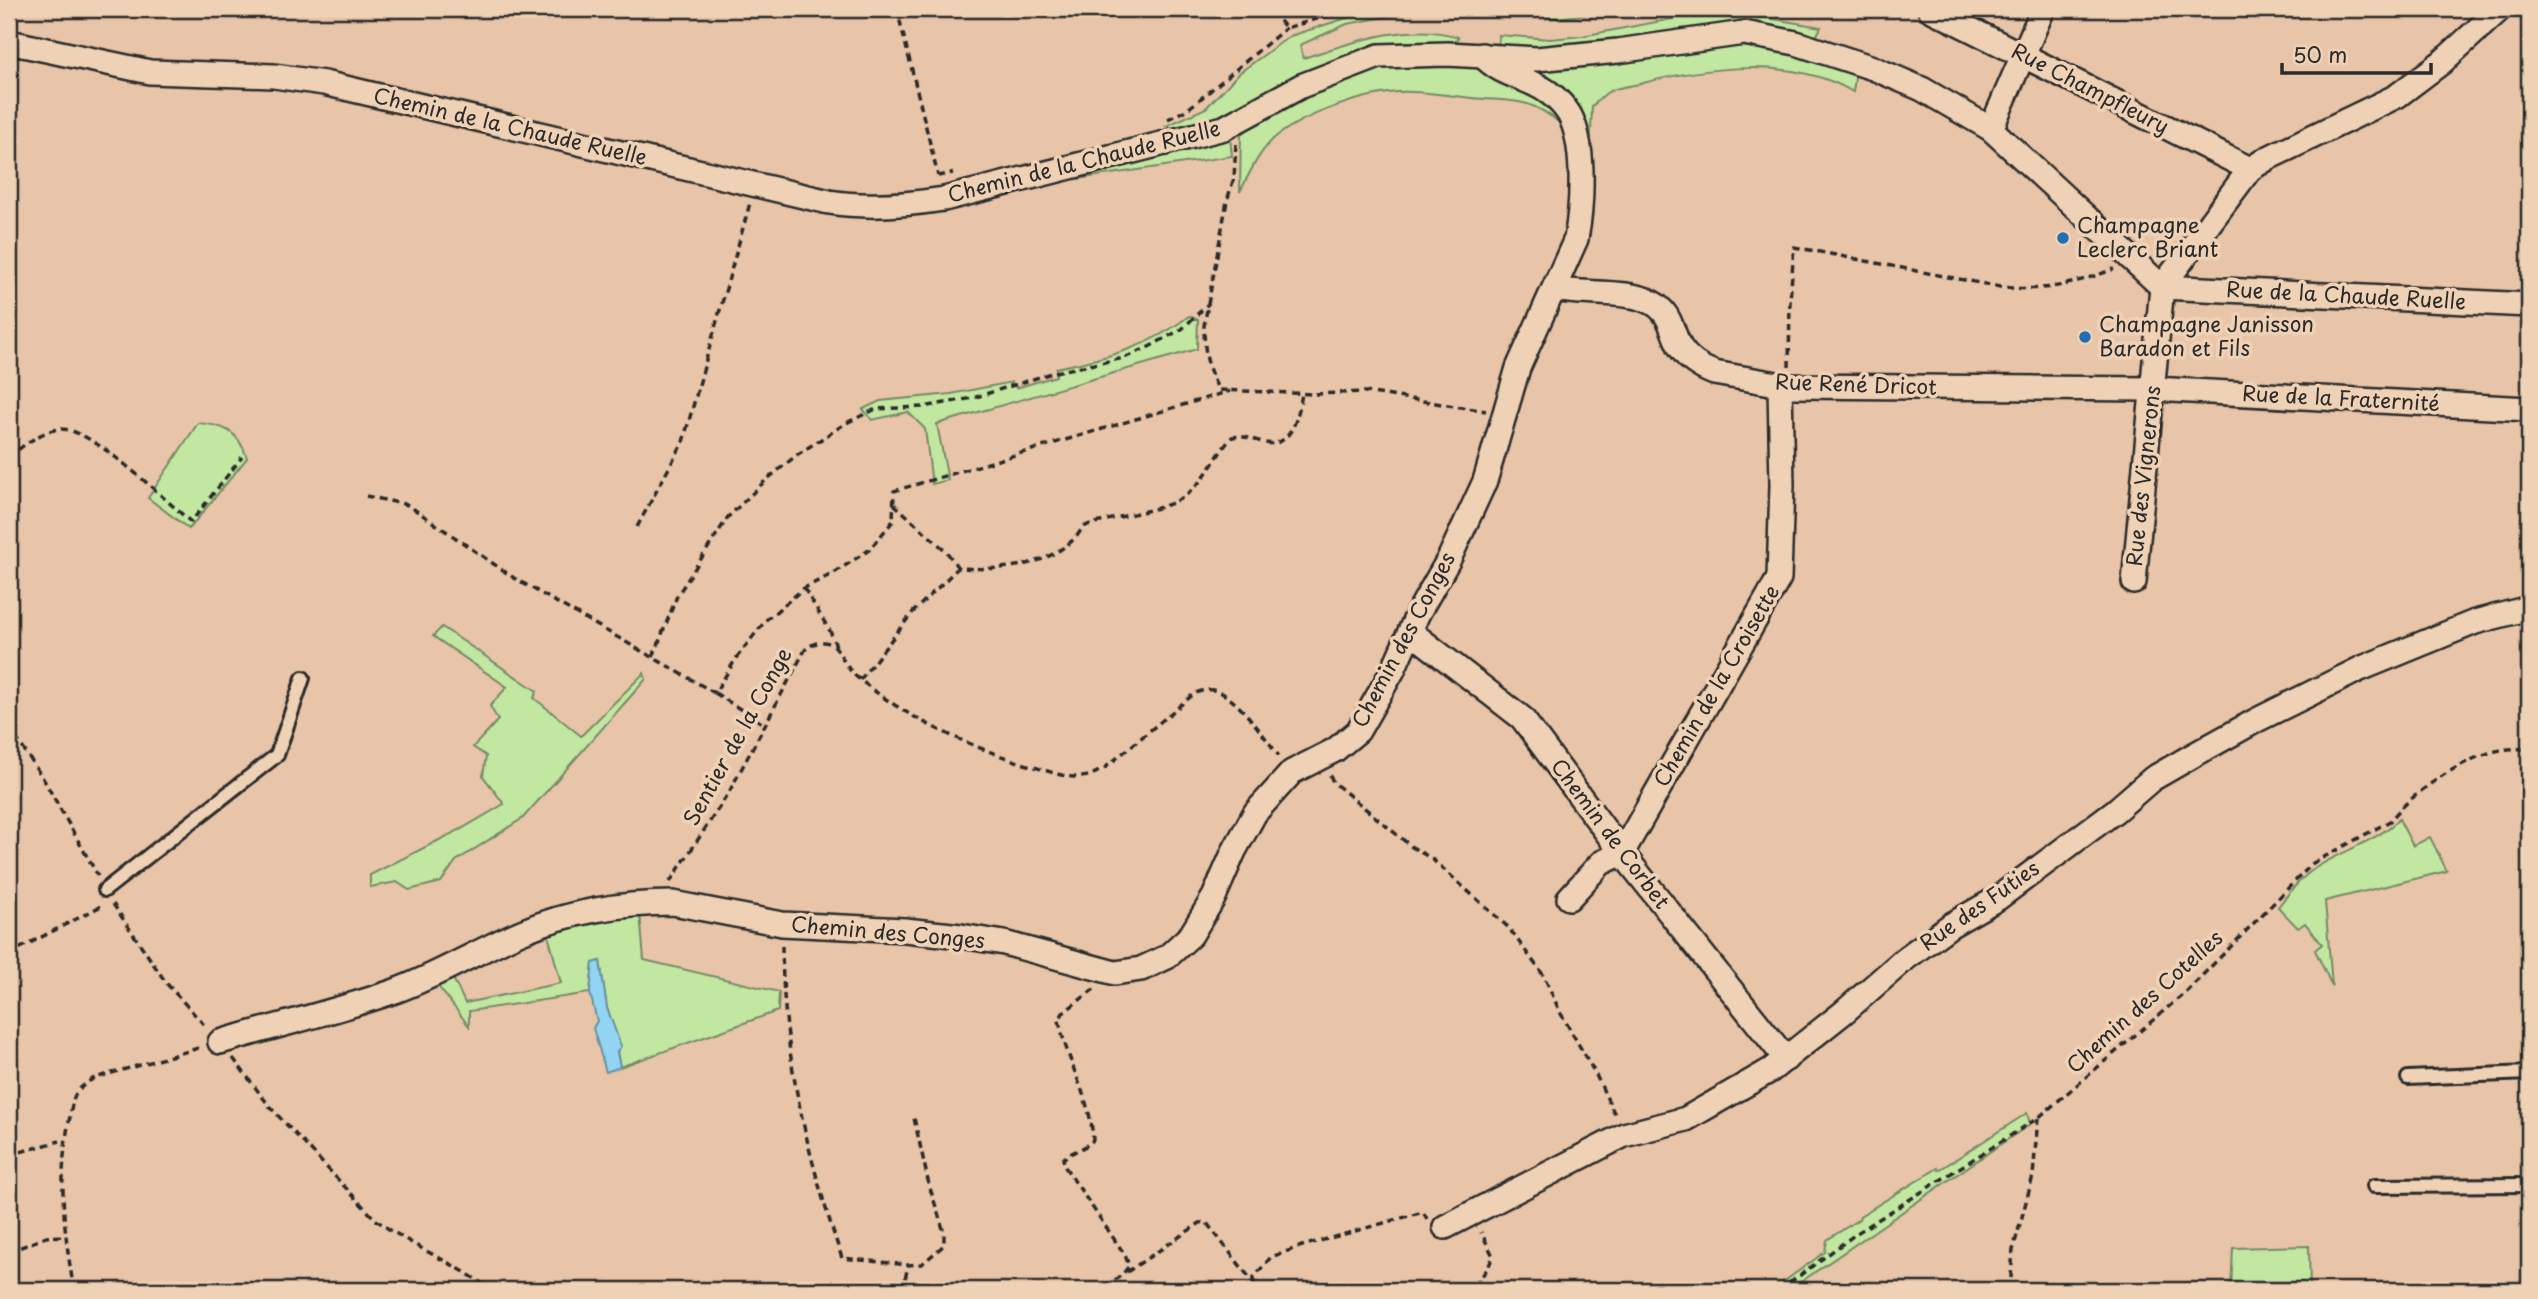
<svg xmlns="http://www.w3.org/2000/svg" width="2538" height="1299" font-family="'Playpen Sans',sans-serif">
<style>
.green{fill:#c1e7a1;stroke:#768966;stroke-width:2}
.water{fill:#91d5f3;stroke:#6891a3;stroke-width:2}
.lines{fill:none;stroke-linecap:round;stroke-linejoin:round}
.service-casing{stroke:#2b2b2b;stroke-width:18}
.minor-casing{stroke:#2b2b2b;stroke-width:28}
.path{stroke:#2b2b2b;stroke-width:3.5;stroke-dasharray:7 5;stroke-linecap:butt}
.service{stroke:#efd2b6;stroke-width:12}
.minor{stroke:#efd2b6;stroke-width:23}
.poi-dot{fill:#1f6fb2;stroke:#efd2b6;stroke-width:2.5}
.labels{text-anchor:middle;stroke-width:7;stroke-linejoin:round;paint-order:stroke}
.street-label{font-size:21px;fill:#2b2b2b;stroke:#efd2b6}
.poi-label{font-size:21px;fill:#2b2b2b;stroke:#efd2b6;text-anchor:start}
</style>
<rect width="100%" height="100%" fill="#e8c5a8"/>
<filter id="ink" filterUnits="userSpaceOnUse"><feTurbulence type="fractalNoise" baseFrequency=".0143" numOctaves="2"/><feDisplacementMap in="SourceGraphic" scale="14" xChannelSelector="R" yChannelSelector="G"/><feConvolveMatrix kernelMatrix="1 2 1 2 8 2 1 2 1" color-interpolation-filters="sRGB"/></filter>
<g filter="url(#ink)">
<!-- green -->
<g class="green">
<path d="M1375,9H1625L1558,18L1474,11H1417L1347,24L1300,45L1303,58C1351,43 1407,21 1458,37L1453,46L1377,47L1228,118L1172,128L1166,126L1206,108L1239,73L1290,36Z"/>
<path d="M1700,9H1753L1766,13L1767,18L1821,27L1814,41L1546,51L1498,46L1499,35L1550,39L1582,36L1699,14Z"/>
<path d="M1723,45L1784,49L1856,71L1853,92C1795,56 1703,67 1639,84C1630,86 1617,87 1608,92C1603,95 1597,102 1592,106L1590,157L1582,124L1515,63Z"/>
<path d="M1442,61L1477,68L1538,94L1564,121L1561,124C1528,96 1512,102 1472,98C1447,96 1422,90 1397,92C1361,95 1308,113 1278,135C1260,149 1250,172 1240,192L1241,130L1279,106L1376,66Z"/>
<path d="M1230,138L1232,156L1078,179L1074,171Z"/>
<path d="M1189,316L1198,320L1197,349L937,424L948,480L932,484L925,429L908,412L872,420L863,409L880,401L951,394L1012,382L1016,388L1056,376V368C1106,358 1148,348 1189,316Z"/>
<path d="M198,423C224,425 239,431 247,458L189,529L148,498Z"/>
<path d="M442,627L537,691L534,698L581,736L644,673L646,679L523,818L456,861L441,882L409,890L397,882L370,887V875L463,828L504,804L483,776L486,756L473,747L498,720L490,706L507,687L433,636Z"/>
<path d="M2399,819L2413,846L2430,837L2447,871L2325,901L2332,986L2315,950L2322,944L2305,923L2298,928L2278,907C2289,893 2301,877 2317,867C2343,850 2376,842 2399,819Z"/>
<path d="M640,913L644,960L779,992L778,1011L620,1067L617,1052L620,1046L607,1008L600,961L593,963L590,993L469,1011V1026L434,981L451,974L465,1003L561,983L547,931L587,920Z"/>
<path d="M2027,1113L2030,1124L1789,1290H1772L1825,1252L1827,1240L1859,1219L1860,1216L1938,1168L1939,1170Z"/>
<path d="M2309,1246L2310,1290H2231L2233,1248Z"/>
</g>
<!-- water -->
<path class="water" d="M600,961L607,1008L621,1046L617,1052L620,1067L606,1072L593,1028L597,1021L590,993L593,963Z"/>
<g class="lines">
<defs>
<g id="service">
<path d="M105,890L277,755L303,678"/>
<path d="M2408,1078L2529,1073"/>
<path d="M2374,1186L2529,1185"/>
</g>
<g id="minor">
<path d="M1930,9L2250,169"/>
<path d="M9,42L150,72L274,76L324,83L829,202C867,208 906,205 944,199L1224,128L1301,86L1379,56L1447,54L1537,59L1618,51L1744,33L1796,43L1873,68L1922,89L1991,129L2162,287"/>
<path d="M1991,129L2043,9"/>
<path d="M2162,287L2250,169L2268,158L2397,96L2442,62L2500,9"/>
<path d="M2162,287L2529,305"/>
<path d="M1554,289C1582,295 1629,290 1651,302C1671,312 1671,330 1680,347C1688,360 1701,368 1714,373L1788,386L2153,389L2529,409"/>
<path d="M2134,582L2162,287"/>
<path d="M1411,632L1522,718L1622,853L1786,1059"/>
<path d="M1569,898L1601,863L1622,853L1779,578L1782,485L1780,385"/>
<path d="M220,1042C278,1025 338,1011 395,991C439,975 479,950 521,932C567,912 623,903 673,903L782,924L905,930L961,936L1004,943L1115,973L1141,969L1167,957L1191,935L1214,897L1234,851L1255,813L1292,772L1335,750L1358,731L1393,670L1418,613L1449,559L1485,481L1518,368L1576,239C1582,207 1585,151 1572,120C1568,110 1557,98 1548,92C1524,75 1504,78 1482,55"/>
<path d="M1445,1227L1624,1135L1686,1119L1771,1070L1844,1012L1906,958L1951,925L1998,898L2115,811L2152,779L2192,756L2257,720L2360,669L2475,622L2529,608"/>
</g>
</defs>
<!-- service casing -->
<use href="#service" class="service-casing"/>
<!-- minor casing -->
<use href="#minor" class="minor-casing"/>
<!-- path -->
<g class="path">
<path d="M897,9L938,176"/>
<path d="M1276,9L1280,21L1286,28L1351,9"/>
<path d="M1168,119L1188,109L1286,28"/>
<path d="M1236,144L1234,178L1227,201L1204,326C1204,349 1207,370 1219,390L1313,394L1366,392L1486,411"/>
<path d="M938,176L953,173"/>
<path d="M1789,367L1790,301L1794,247L2000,287C2046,292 2071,285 2114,269"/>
<path d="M9,457C23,446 42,430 60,429C91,427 166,501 191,522L242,457"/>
<path d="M366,496L408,505L514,578L715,693L737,657L766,620L804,588L834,573L869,550L893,521L894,491L1230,391"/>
<path d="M894,504L946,551L958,568"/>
<path d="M637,527L683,442L750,203"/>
<path d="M804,588L830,631L836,646"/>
<path d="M653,657L677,596L728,517L765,481L798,454L846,423L876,409L923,407L973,398L1055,372L1124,358L1149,347L1182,329L1209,303"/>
<path d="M860,680L913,612L958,568C999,570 1042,569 1074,539C1078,536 1080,530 1084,527C1089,523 1098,523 1104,521C1125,515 1147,512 1167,505C1202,493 1210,462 1232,437C1245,435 1253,440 1266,443C1293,448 1299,412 1302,393"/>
<path d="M715,693L765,725"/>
<path d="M9,727L44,780L98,876"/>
<path d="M1330,775L1333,782L1412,847L1432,859L1508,927L1544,976L1560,1012L1595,1073L1616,1117"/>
<path d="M670,882L728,794L805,650C812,643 823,639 833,645C839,649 841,657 845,663C850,671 856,677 863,682C912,722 974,748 1034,767C1049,771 1065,778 1080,777C1090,777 1097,772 1105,768L1195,693C1202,691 1210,688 1217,691C1239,699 1265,738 1279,756"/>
<path d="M113,904L167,984L207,1028"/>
<path d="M782,946C783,1055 807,1156 842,1258L908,1265"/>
<path d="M9,954L103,905"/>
<path d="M1094,989L1063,1013L1059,1020C1066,1061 1091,1098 1093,1140C1084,1150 1073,1150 1063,1159L1065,1167L1125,1255L1129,1266L1122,1275L1100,1290"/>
<path d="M233,1058L270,1107L375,1219C411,1247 455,1262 491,1290"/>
<path d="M9,1155L60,1141"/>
<path d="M9,1252L46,1237L66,1236"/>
<path d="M1127,1272L1200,1223L1206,1222L1253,1282"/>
<path d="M1475,1285L1488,1268L1493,1256L1481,1232"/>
<path d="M74,1290C64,1233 57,1174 70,1117C71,1110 72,1102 75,1095C80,1087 87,1082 95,1078L202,1047"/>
<path d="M903,1290L908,1265L922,1264L944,1245V1232L929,1185L914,1118"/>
<path d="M1244,1290L1254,1282V1277L1271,1257L1302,1246L1423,1212L1427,1219"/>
<path d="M1780,1290L1857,1233L2038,1118L2186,992L2313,863L2390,821C2411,793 2466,756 2501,750C2510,748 2520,749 2529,749"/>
<path d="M2010,1290L2013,1250L2033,1176L2038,1118"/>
</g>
<!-- service -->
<use href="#service" class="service"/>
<!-- minor -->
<use href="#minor" class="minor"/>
</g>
</g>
<!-- markers -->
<g class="poi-dot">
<circle cx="2063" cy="238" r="7"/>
<circle cx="2085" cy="337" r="7"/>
</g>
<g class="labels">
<!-- street labels -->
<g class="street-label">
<text transform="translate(2090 89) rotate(27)" y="7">Rue Champfleury</text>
<text transform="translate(510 127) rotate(13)" y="7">Chemin de la Chaude Ruelle</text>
<text transform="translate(1084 162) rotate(-14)" y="7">Chemin de la Chaude Ruelle</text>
<text transform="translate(2346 296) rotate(3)" y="7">Rue de la Chaude Ruelle</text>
<text transform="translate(1856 385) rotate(2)" y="7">Rue René Dricot</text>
<text transform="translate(2341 399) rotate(3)" y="7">Rue de la Fraternité</text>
<text transform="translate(2144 476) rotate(-84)" y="7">Rue des Vignerons</text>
<text transform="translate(1404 640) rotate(-62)" y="7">Chemin des Conges</text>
<text transform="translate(1717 686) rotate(-60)" y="7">Chemin de la Croisette</text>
<text transform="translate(738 737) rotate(-61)" y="7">Sentier de la Conge</text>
<text transform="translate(1610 834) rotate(53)" y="7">Chemin de Corbet</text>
<text transform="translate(1980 906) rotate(-35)" y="7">Rue des Futies</text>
<text transform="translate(888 933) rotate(5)" y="7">Chemin des Conges</text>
<text transform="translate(2145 1002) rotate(-42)" y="7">Chemin des Cotelles</text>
</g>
<!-- poi labels -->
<g class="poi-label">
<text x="2077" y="233">Champagne<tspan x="2077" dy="24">Leclerc Briant</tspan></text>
<text x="2099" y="332">Champagne Janisson<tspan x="2099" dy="24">Baradon et Fils</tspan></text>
</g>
</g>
<!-- margin -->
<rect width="2538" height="1299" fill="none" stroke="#efd2b6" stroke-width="35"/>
<rect x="18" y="18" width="2503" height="1264" fill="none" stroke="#2b2b2b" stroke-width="2.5" filter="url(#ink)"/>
<!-- scale -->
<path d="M2282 63v10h149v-10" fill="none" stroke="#2b2b2b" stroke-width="3.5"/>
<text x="2293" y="63" font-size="21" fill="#2b2b2b" stroke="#efd2b6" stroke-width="5" paint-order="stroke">50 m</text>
</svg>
